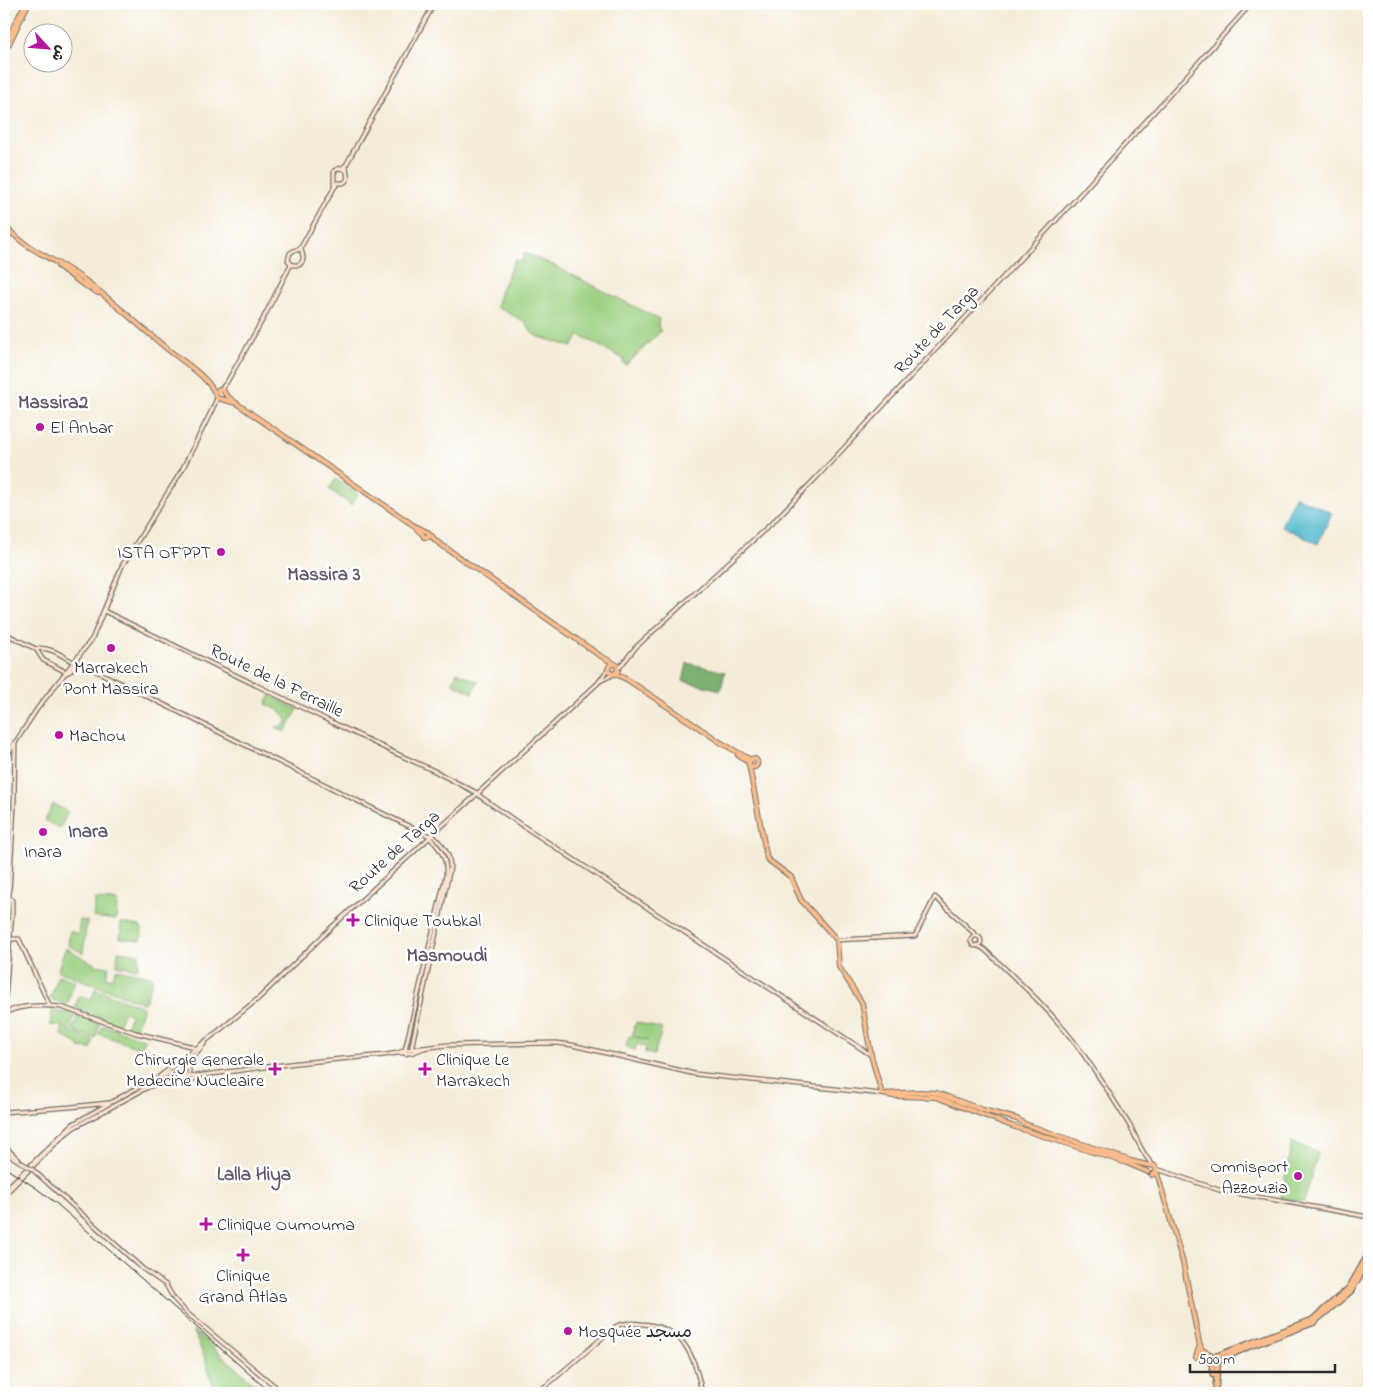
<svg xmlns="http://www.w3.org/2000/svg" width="1373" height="1397" font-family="'Indie Flower','Playpen Sans Arabic',sans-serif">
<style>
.green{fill:#9cd081;stroke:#647e56}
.forest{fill:#7db26f;stroke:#546e4d}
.water{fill:#4eb6cc;stroke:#3c707c}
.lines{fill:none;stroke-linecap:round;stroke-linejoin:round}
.secondary-casing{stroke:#716f68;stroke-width:5.5}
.primary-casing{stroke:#716f68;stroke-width:6}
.highway-casing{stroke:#716f68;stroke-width:7}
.secondary{stroke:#fde4d1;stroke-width:3}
.primary{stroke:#fabc8b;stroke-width:4}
.highway{stroke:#fabc8b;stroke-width:4.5}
.rail{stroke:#2b2b2b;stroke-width:1}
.secondary-bridge-casing{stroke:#716f68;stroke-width:5.5;stroke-linecap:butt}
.secondary-bridge{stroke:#fde4d1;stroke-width:3}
.poi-dot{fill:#b5179e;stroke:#fff;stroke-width:2}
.labels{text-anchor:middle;stroke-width:5;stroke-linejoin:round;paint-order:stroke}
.street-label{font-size:18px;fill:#2b2b2b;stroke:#fff}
.poi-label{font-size:18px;fill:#2b2b2b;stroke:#fff;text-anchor:start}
.neighbourhood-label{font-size:19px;font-weight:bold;fill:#63536a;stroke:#fff}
</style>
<rect width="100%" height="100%" fill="#fff"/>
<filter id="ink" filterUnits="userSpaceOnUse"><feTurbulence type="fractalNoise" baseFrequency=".02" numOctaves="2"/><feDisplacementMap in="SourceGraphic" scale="10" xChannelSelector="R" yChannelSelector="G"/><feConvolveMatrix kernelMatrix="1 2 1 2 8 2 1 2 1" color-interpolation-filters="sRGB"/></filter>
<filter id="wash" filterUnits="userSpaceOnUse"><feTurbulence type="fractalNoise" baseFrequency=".0096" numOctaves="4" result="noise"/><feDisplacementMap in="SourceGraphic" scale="20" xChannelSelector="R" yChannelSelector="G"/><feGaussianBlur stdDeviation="1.12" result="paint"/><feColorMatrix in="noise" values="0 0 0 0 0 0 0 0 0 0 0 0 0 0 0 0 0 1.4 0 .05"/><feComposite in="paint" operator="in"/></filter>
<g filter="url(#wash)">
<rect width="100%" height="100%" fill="#f4ecd8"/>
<!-- green -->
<g class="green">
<path d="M525,253L555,266L659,319L658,327L661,331L626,365L623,362L624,359L579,335L572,347L536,336L532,333L524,321L496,307L501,290L515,259L521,262Z"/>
<path d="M336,479L358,494L351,505L329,489Z"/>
<path d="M457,672L478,682L473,693L452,683Z"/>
<path d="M270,696L298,709L285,732L276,727L277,726L280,727L285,725L287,719C282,710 275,709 266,704Z"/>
<path d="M53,804L68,812L60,828L45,821Z"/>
<path d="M95,900L117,901L116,920L93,917Z"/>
<path d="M80,920L87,921L83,953L68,945L70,931L78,934Z"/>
<path d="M121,923L140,926L142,928L141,940L120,938Z"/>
<path d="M66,948L96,965L109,967L106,977L112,979L116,969L151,976L153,980L145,1002L143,1003L58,971L62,956Z"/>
<path d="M118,951L139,954L138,968L136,969L117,965Z"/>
<path d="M58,975L75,981L67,1005L50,999Z"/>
<path d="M95,989L143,1007L136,1028L132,1030L126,1027L131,1015L124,1012L118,1025L75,1008L79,995L91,1000Z"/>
<path d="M52,1011L75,1014L69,1031L94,1041L91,1049L79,1048V1045L62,1035V1026L50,1025Z"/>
<path d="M78,1015L100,1024L95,1039L72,1030Z"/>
<path d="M636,1022L662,1029L654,1055L645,1053L646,1047L637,1044L635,1050L626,1047L629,1036L648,1040L632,1035Z"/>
<path d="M103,1025L144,1039L142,1049L99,1034Z"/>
<path d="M1292,1142L1318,1153L1304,1202L1281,1199Z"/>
<path d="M193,1330L265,1393H218L211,1379L205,1358Z"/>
</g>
<!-- forest -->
<path class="forest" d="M687,663L725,672L721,690L683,681Z"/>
<!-- water -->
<path class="water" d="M1295,496L1332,513L1318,544L1281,526Z"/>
</g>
<g filter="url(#ink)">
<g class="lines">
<defs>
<g id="secondary">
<path d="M342,168L346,165L434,4"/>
<path d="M337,183H343C350,180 347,175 346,168"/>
<path d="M334,187V171L340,168L346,170"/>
<path d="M301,247C301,254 307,259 299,265H292L288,260L290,253L295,250H298L301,247L334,188L338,183"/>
<path d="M221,389L227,382L263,319L291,264"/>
<path d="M104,611L393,752L439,773"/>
<path d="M4,633L36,649C47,645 63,656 73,662"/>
<path d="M36,649L43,660L66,672"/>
<path d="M76,661L386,815L427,835H432C443,845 450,853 450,868L412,1045V1048"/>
<path d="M619,668L636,647L774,521L816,478L1075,200L1251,4"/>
<path d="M66,673C71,672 76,666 76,661"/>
<path d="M600,681L612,675"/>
<path d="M4,760L37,709L92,639L122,566L182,470L212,410L217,398"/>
<path d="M438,773L477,793L481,797L514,820L871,1055"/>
<circle cx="976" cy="941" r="5"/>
<path d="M10,939H19L48,1002L49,1006"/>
<path d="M837,940L915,936L935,897L977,936"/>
<path d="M8,941L7,929L14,807L15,742"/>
<path d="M977,945L984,949C1023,985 1061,1020 1090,1064C1104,1084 1117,1105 1130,1126C1137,1138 1142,1155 1153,1165"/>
<path d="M4,1013L12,913V900L9,898"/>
<path d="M4,1014C19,1004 43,1005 61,1007L136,1033L190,1046L195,1049"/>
<path d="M399,1053H411L424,1048"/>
<path d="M406,1054L405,1050L446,875C447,858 441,849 429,837"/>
<path d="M181,1066L189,1054L226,1025L259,998L333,926L573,706L598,683L608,669"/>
<path d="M160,1076L187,1056"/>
<path d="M188,1077L297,1063L385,1055L398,1053L405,1050L447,1045L556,1043L572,1045L695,1074L882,1094"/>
<path d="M189,1083L196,1077"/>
<path d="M4,1112L70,1107L108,1103"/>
<path d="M4,1146L19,1160"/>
<path d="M4,1152L27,1166"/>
<path d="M1157,1169L1219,1190L1369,1217"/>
<path d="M33,1170L143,1269L166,1285L174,1299L187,1313L283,1393"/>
<path d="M8,1187L73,1124L133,1090L176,1070L179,1067L183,1066L187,1068"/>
<path d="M4,1195L63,1136L73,1128L148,1087L167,1081L187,1078L189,1075V1061L205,1043"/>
<path d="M534,1393L547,1385L615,1327C623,1322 634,1323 642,1324C685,1327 695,1357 702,1393"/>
</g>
<g id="primary">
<path d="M4,46L25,4"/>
<path d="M4,54L28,4"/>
<path d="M4,226C12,233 19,240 28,246C46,257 66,267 83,279C112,300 138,325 166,348C182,361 210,377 217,398L236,403"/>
<path d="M58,266L81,283L98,293"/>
<path d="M216,393L219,389L223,390L226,395L236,403L413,525L425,531"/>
<path d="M416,528L423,535"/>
<path d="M430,534L436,541L599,655L617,665L618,671L612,675L608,669L610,665L614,664"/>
<path d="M424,537H429L428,532"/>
<path d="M616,674L628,680L720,742L751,760"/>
<path d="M738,755L749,763"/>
<circle cx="753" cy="763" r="4.5"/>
<path d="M749,765L767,859L791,877L801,900L837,940L839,967L862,1003L871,1055L882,1094"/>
<path d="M882,1094L920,1092L937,1093L983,1110L1017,1119L1025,1124L1131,1161L1147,1165L1155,1166L1157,1172L1152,1175"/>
<path d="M882,1094L893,1096L936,1097L1012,1126L1127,1163L1148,1172"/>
<path d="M1157,1173L1183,1263L1199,1342L1203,1353L1209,1359"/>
<path d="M1204,1351L1212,1355"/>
<path d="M1196,1357L1200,1345"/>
</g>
<g id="highway">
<circle cx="1214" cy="1360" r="4.5"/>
<path d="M1216,1356L1312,1320L1349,1288L1369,1253"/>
<path d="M1218,1361L1248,1347L1313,1323L1351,1291L1369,1260"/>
<path d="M1212,1364L1213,1375"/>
<path d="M1215,1393L1218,1362"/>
</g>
</defs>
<!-- secondary casing -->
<use href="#secondary" class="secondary-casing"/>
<!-- primary casing -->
<use href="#primary" class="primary-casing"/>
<!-- highway casing -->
<use href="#highway" class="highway-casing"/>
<!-- secondary -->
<use href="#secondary" class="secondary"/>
<!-- primary -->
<use href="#primary" class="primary"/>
<!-- highway -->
<use href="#highway" class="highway"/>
<!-- rail -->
<path class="rail" d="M4,1167L36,1188L57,1204L271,1393"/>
<defs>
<path id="secondary-bridge" d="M27,1166L33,1170"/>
</defs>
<!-- secondary-bridge casing -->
<use href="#secondary-bridge" class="secondary-bridge-casing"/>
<!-- secondary-bridge -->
<use href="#secondary-bridge" class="secondary-bridge"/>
</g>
</g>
<!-- markers -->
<g class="poi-dot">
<circle cx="40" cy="427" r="5"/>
<circle cx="221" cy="552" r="5"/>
<circle cx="111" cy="648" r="5"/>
<circle cx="59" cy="735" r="5"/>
<circle cx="43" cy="832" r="5"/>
<path d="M350.5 912.5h5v5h5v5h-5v5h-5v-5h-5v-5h5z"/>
<path d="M272.5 1061.5h5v5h5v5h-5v5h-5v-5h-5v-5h5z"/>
<path d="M422.5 1061.5h5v5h5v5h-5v5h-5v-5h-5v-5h5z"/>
<circle cx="1298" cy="1176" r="5"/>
<path d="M203.5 1216.5h5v5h5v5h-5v5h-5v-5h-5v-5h5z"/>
<path d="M240.5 1247.5h5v5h5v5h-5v5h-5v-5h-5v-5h5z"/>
<circle cx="568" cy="1331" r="5"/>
</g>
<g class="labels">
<!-- street labels -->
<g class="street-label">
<text transform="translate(936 329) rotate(-47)" y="6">Route de Targa</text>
<text transform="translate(277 680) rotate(26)" y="6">Route de la Ferraille</text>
<text transform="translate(394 851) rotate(-42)" y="6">Route de Targa</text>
</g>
<!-- poi labels -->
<g class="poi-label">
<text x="50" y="433">El Anbar</text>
<text x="211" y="558" text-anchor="end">ISTA OFPPT</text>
<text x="111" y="673" text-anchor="middle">Marrakech<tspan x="111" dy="21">Pont Massira</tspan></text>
<text x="69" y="741">Machou</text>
<text x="43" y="857" text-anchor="middle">Inara</text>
<text x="364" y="926">Clinique Toubkal</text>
<text x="264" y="1065" text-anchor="end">Chirurgie Generale<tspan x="264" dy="21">Medecine Nucleaire</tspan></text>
<text x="436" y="1065">Clinique Le<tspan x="436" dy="21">Marrakech</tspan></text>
<text x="1288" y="1172" text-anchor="end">Omnisport<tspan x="1288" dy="21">Azzouzia</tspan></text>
<text x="217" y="1230">Clinique Oumouma</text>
<text x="243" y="1281" text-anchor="middle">Clinique<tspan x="243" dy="21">Grand Atlas</tspan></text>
<text x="578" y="1337">Mosquée مسجد</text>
</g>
<!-- neighbourhood labels -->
<g class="neighbourhood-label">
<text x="53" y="408">Massira2</text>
<text x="324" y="580">Massira 3</text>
<text x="88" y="837">Inara</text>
<text x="447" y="961">Masmoudi</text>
<text x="254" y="1180">Lalla Hiya</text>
</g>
</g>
<!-- margin -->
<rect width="1373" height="1397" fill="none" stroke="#fff" stroke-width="20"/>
<!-- north arrow -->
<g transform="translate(48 48) rotate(116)"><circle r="24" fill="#ffffff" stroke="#aaaaaa"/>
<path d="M0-4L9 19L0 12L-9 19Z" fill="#b5179e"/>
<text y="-8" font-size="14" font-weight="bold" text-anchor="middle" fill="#2b2b2b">ش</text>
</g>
<!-- scale -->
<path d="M1190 1364v8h145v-8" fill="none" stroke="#2b2b2b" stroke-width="2.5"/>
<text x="1198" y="1364" font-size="15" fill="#2b2b2b" stroke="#ffffff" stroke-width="4" paint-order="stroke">500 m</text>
</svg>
